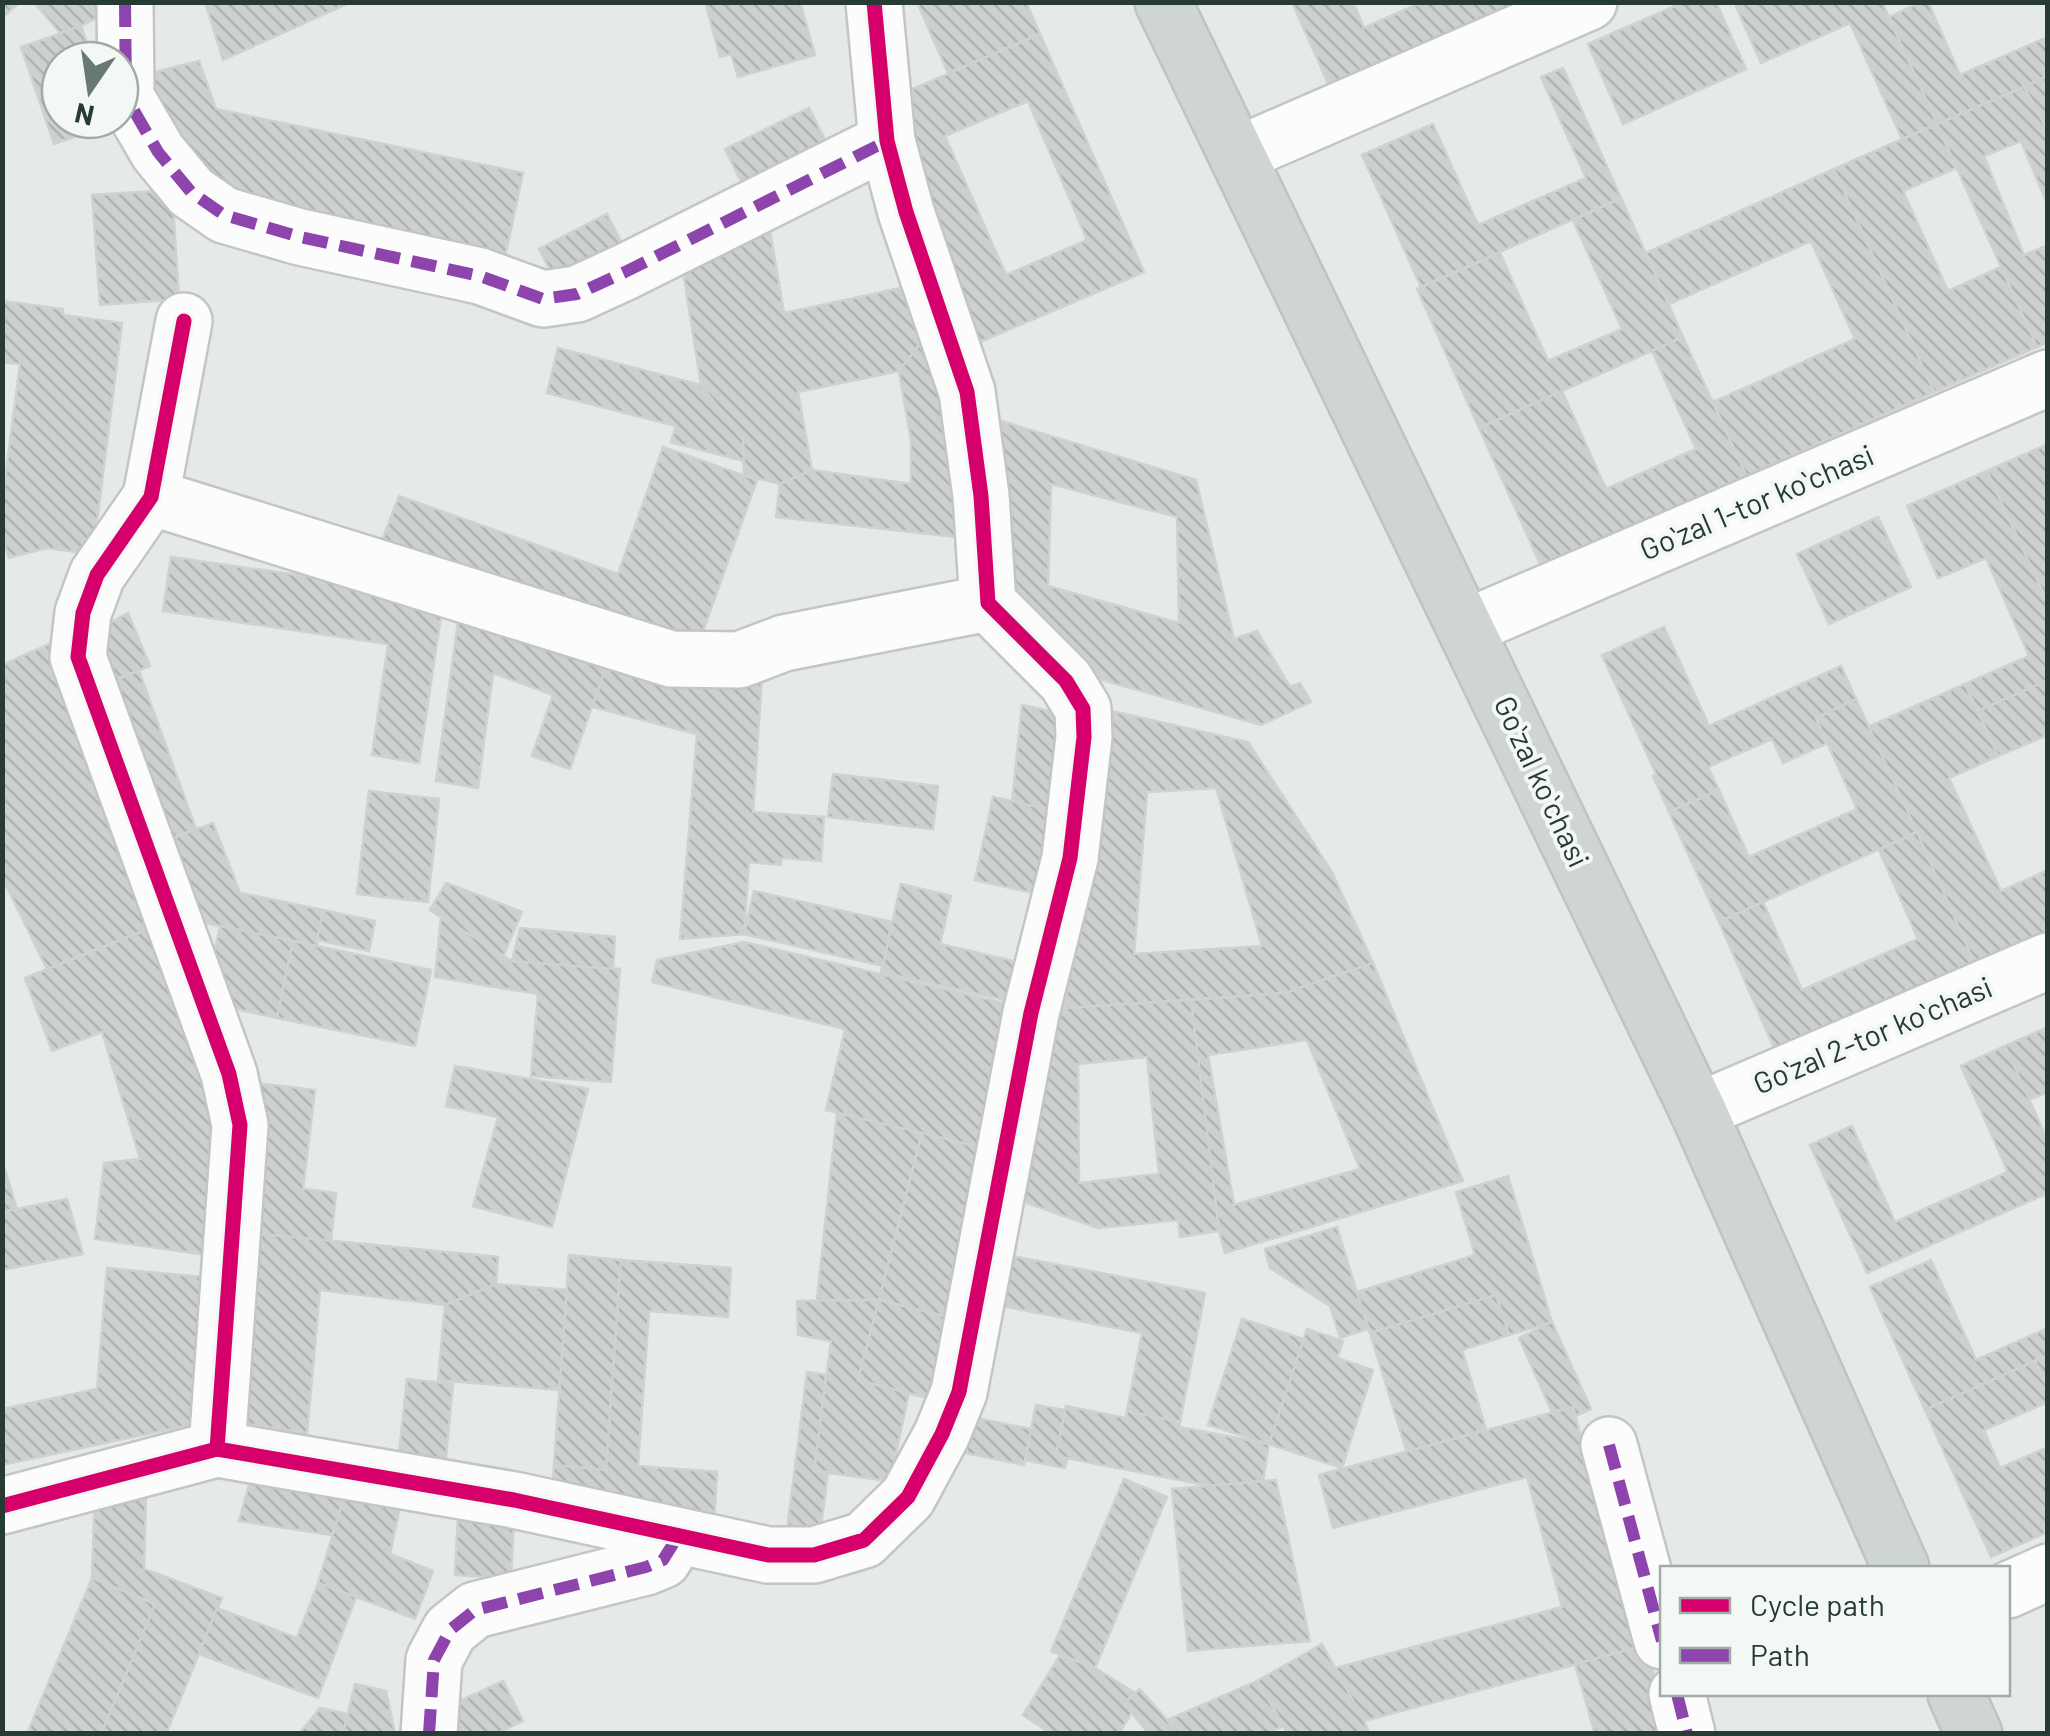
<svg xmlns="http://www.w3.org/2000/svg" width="2050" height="1736" font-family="Barlow,sans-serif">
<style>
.building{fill:url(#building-back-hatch);stroke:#ced2d0;stroke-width:2.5;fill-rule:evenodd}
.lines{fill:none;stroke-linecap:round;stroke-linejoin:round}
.minor-casing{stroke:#c2c6c4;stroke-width:60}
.major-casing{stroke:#bdc5c2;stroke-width:60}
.minor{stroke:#fbfcfb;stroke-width:55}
.major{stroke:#ced5d3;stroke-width:55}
.quiet{stroke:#8e44ad;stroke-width:12;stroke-dasharray:25 12;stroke-linecap:butt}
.cycleway-casing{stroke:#f3f8f5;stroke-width:21}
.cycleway{stroke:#d6006c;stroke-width:15}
.labels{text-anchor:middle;stroke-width:8;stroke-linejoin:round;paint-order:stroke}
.street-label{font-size:30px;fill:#253b33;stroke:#f3f8f5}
</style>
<defs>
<pattern id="building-back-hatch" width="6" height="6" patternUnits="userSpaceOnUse" patternTransform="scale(2.5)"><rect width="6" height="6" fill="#ccd1cf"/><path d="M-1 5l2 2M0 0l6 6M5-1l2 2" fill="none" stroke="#afb4b2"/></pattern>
</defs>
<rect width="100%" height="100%" fill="#e5e9e7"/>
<!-- building -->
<g class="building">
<path d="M2,2H20L2,18Z"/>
<path d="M34,2H107L113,9L81,26L60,33Z"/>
<path d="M205,2H351L223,60Z"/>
<path d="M705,2H800L815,55L738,77L731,54L720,57Z"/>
<path d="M917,2H1026L1040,34L948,73Z"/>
<path d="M1292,2H1353L1364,28L1422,2H1520L1335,99Z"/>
<path d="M1684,2H1716L1746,69L1623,124L1588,44Z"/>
<path d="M1734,2H1882L1937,124L1902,139L1850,23L1761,63Z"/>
<path d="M1921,2H1928L1960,75L2048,37V76L1937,124L1889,17Z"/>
<path d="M81,26L93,60H60V120H114L115,123L54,144L21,47Z"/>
<path d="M1040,34L1144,272L975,344L885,101ZM1028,101L1087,240L1006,275L945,136Z"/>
<path d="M199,61L216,109L523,173L505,257L229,200L135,77Z"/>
<path d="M1563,68L1621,198L1421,287L1362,155L1433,124L1478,225L1586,178L1541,77Z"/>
<path d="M2048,76V131L2024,87Z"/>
<path d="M2024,87L2048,131V206L2021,141L1984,156L2024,255L2048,245V342L2037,347L1937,124Z"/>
<path d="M809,108L834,158L750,199L725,149Z"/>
<path d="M1937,124L1956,168L1903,191L1948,291L2001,267L2037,347L1934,392L1834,169Z"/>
<path d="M1834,169L1934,392L1746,476L1713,402L1855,339L1811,241L1669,304L1646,253Z"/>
<path d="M172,190L179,299L100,305L92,195Z"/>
<path d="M1621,198L1683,337L1479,428L1417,289L1500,253L1548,361L1622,329L1573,220Z"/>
<path d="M766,208L784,313L906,287L930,331L899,371L798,392L812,470L780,484L744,475L743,440L701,385L680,252Z"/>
<path d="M607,214L629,257L562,292L539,249Z"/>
<path d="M2,301L63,309V315L122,323L93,554L46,548L9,558L2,536V503L20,364L2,362Z"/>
<path d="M930,331L966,538L776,517L780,484L812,470L911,484V440L899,371Z"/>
<path d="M1683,337L1751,486L1546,577L1479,428L1562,391L1606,489L1696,449L1652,351Z"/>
<path d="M558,348L701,385L743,440L744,461L671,442L676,426L547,393Z"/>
<path d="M1001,421L1196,480L1234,639L1257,631L1290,687L1300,683L1311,702L1261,725L1074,672L998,579ZM1051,484L1177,517L1179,623L1048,586Z"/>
<path d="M2048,444V604L1987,471Z"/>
<path d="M663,447L757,480L696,651L382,541L399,496L618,574Z"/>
<path d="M1987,471L2048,604V680L1978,711L1965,684L2029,656L1986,558L1938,578L1907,506Z"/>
<path d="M1878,517L1911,587L1829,624L1797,554Z"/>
<path d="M171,557L444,596L419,763L372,755L388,644L163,611Z"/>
<path d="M461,600L611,653L570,769L532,756L553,695L493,673L478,788L436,781Z"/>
<path d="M128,613L150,666L109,682L92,633Z"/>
<path d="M1664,627L1709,726L1841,666L1856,699L1816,718L1828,743L1783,763L1772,739L1708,767L1719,790L1669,812L1653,776L1656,774L1602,655Z"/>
<path d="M56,641L161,924L47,969L2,877V665Z"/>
<path d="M611,653L762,677L753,812L824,817L821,861L782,858L781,865L749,862L744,934L680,939L697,734L592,707Z"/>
<path d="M139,671L196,829L160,843L103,685Z"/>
<path d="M2048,680V735L1998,756L1978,711Z"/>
<path d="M1965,684L1998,756L1949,778L2001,891L2048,870V941L1978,971L1868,727Z"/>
<path d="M1856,699L1917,832L1719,922L1669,812L1719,790L1749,857L1857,809L1816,718Z"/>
<path d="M1022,705L1076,717L1064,813L1012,802Z"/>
<path d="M1112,711L1248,742L1332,872L1373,963L1285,993L1065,1008L1094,751ZM1216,788L1262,946L1134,954L1147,792Z"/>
<path d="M833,774L938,786L933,829L828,817Z"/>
<path d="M369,791L439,799L428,902L357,894Z"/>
<path d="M993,797L1064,813L1046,896L975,880Z"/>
<path d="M213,823L240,893L323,910L317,946L186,919L160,843Z"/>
<path d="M1917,832L1978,971L1779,1059L1719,922L1763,902L1802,990L1918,939L1879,850Z"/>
<path d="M446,883L522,912L503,957L430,910Z"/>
<path d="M901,884L951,896L940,944L1027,964L1018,1003L881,972Z"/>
<path d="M754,891L892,922L883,966L744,934Z"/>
<path d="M323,910L375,921L369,951L317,940Z"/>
<path d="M441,917L512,961L620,969L611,1082L531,1076L538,994L435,977Z"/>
<path d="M161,924L231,1121L212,1127L221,1154L207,1255L95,1239L104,1163L140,1159L102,1032L52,1051L25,978Z"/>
<path d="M220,926L293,941L277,1018L204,1002Z"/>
<path d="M520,928L615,937L613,969L512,961Z"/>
<path d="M293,941L431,970L415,1046L277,1018Z"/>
<path d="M744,942L1016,1006L982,1148L826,1110L845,1029L652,982L657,960Z"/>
<path d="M1373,963L1463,1181L1225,1253L1219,1231L1191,1000L1285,993ZM1307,1040L1360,1169L1234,1205L1208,1055Z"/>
<path d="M1191,1000L1219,1231L1180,1237L1178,1220L1098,1228L1018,1200L1037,1010ZM1147,1057L1159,1174L1079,1183L1078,1064Z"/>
<path d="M2048,1027V1092L2029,1100L2005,1046Z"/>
<path d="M2005,1046L2048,1141V1193L1867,1273L1810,1145L1852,1126L1895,1222L2008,1172L1961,1066Z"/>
<path d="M455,1066L588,1089L552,1227L473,1206L498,1117L446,1106Z"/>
<path d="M257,1083L315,1090L303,1189L336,1193L331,1242L241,1232Z"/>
<path d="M837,1113L922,1133L879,1300H817Z"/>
<path d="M922,1133L991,1150L948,1317L879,1300Z"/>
<path d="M2,1160L17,1209L2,1212Z"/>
<path d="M1508,1176L1552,1322L1509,1335L1496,1295L1370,1333L1357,1292L1475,1255L1456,1192Z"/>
<path d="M67,1199L83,1254L2,1270V1212Z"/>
<path d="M1337,1227L1368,1329L1340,1338L1330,1306L1270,1268L1265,1249Z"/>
<path d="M241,1232L498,1257L496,1284L445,1305L320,1290L307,1433L241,1423Z"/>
<path d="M997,1253L1205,1293L1180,1422L1127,1411L1142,1333L987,1303Z"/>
<path d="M569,1255L621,1260L606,1470L554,1465Z"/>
<path d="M621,1260L731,1268L728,1317L649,1311L638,1466L717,1472L714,1524L552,1497L554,1465L606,1470Z"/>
<path d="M1931,1260L1976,1360L2048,1328V1355L1925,1410L1870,1287Z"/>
<path d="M107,1268L212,1278L204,1422L2,1465V1409L97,1389Z"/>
<path d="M496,1284L567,1290L559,1390L438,1380L445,1305Z"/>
<path d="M1496,1295L1509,1335L1462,1350L1486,1429L1407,1453L1370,1333Z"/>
<path d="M879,1300L858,1380L909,1393L890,1481L814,1471L831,1341L798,1335L797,1301Z"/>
<path d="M879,1300L948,1317L927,1398L858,1380Z"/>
<path d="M1242,1319L1304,1339L1269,1444L1208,1425Z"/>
<path d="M1552,1322L1591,1409L1575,1416L1573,1407L1552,1412L1519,1338Z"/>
<path d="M1307,1329L1343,1341L1337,1358L1373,1370L1342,1468L1269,1444Z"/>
<path d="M2048,1355V1389L2035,1361Z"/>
<path d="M2035,1361L2048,1389V1402L1984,1430L2000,1468L2048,1447V1532L1991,1557L1925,1410Z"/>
<path d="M807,1372L826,1375L814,1471L828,1472L818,1550L785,1546Z"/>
<path d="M407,1379L453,1384L445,1467L398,1462Z"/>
<path d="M1036,1405L1065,1410L1056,1456L1067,1459L1065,1468L1025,1460Z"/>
<path d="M1066,1406L1126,1418L1127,1411L1180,1422L1179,1427L1269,1444L1263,1481L1210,1486L1056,1456Z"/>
<path d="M1573,1407L1637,1648L1364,1721L1335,1668L1562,1607L1527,1477L1333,1528L1319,1475Z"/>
<path d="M971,1417L1031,1429L1024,1465L965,1453Z"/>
<path d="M1124,1479L1167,1497L1095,1668L1051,1651Z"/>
<path d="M1276,1480L1310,1641L1188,1651L1172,1489Z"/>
<path d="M250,1481L346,1491L332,1535L239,1521Z"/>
<path d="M95,1489L146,1494L144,1569L222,1598L166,1734H101L155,1604L92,1578Z"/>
<path d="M346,1491L400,1506L390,1554L433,1571L415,1619L318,1583Z"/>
<path d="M458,1515L514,1519L511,1578L455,1575Z"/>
<path d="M92,1578L155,1604L101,1734H27Z"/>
<path d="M318,1583L356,1597L318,1698L199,1654L217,1608L297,1638Z"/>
<path d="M1322,1644L1364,1721L1370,1734H1288L1257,1681Z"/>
<path d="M1646,1645L1670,1734H1595L1575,1664Z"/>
<path d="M1060,1655L1095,1668L1135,1693L1124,1703L1132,1712L1119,1734H1052L1023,1715Z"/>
<path d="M503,1681L523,1721L496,1734H449L451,1705Z"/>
<path d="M1257,1681L1284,1726L1265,1734H1177L1167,1720Z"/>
<path d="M355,1684L386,1691L395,1734H343Z"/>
<path d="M1140,1689L1167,1720L1177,1734H1149L1124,1703Z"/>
<path d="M320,1708L348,1714L343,1734H299Z"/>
</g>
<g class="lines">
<defs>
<g id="minor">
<path d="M125,2L126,97L158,152L191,192L224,215L300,237L480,276L543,299L577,294L625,272L887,141"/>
<path d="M1237,155L1589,2"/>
<path d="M184,321L151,497L97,575L83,613L78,657L229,1074L240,1125L217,1449"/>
<path d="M151,497L671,659L739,660L784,643L988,603"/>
<path d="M1467,627L2048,378"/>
<path d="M1698,1111L2048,961"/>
<path d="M1609,1445L1662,1641"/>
<path d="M2,1506L217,1449L514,1500L768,1555H814L864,1540L908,1497L942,1434L959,1392L1031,1013L1070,858L1084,737L1083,709L1066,681L988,603L981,496L967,392L906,212L887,141L874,2"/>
<path d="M2008,1590L2048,1572"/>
<path d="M1677,1694L1687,1734"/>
<path d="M429,1734L434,1660L450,1630L475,1610L646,1567L663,1560L678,1536"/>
</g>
<g id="major">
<path d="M1163,2L1698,1111L1901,1568"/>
<path d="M1956,1694L1974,1734"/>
</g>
</defs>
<!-- minor casing -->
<use href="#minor" class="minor-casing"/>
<!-- major casing -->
<use href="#major" class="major-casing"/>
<!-- minor -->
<use href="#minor" class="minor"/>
<!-- major -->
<use href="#major" class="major"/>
<!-- quiet -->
<g class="quiet">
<path d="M125,2L126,97L158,152L191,192L224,215L300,237L480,276L543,299L577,294L625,272L887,141"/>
<path d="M1609,1445L1662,1641"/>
<path d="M1677,1694L1687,1734"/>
<path d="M429,1734L434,1660L450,1630L475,1610L646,1567L663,1560L678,1536"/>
</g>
<defs>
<g id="cycleway">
<path d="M184,321L151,497L97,575L83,613L78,657L229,1074L240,1125L217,1449"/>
<path d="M2,1506L217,1449L514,1500L768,1555H814L864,1540L908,1497L942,1434L959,1392L1031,1013L1070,858L1084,737L1083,709L1066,681L988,603L981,496L967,392L906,212L887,141L874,2"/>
</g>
</defs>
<!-- cycleway casing -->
<use href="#cycleway" class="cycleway-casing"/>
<!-- cycleway -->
<use href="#cycleway" class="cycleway"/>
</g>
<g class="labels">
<!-- street labels -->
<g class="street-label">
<text transform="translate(1757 503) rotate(-23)" y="10">Goʻzal 1-tor koʻchasi</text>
<text transform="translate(1541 782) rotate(65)" y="10">Goʻzal koʻchasi</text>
<text transform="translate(1873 1036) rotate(-23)" y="10">Goʻzal 2-tor koʻchasi</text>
</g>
</g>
<!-- border -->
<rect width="2050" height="1736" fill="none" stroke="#253b33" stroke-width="10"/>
<!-- legend -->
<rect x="1660" y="1566" width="350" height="130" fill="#f3f8f5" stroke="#a1aca7" stroke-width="2.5"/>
<rect x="1680" y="1598" width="50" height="15" fill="#d6006c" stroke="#a1aca7" stroke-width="2.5"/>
<text x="1750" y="1616" font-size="30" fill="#253b33">Cycle path</text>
<rect x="1680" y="1648" width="50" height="15" fill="#8e44ad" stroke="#a1aca7" stroke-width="2.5"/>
<text x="1750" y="1666" font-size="30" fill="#253b33">Path</text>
<!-- north arrow -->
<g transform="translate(90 90) rotate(193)"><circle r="48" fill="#f3f8f5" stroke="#a1aca7" stroke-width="2.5"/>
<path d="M0-8L18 38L0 25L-18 38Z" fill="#687872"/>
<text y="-15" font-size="28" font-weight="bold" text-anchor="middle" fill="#253b33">N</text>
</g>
</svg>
